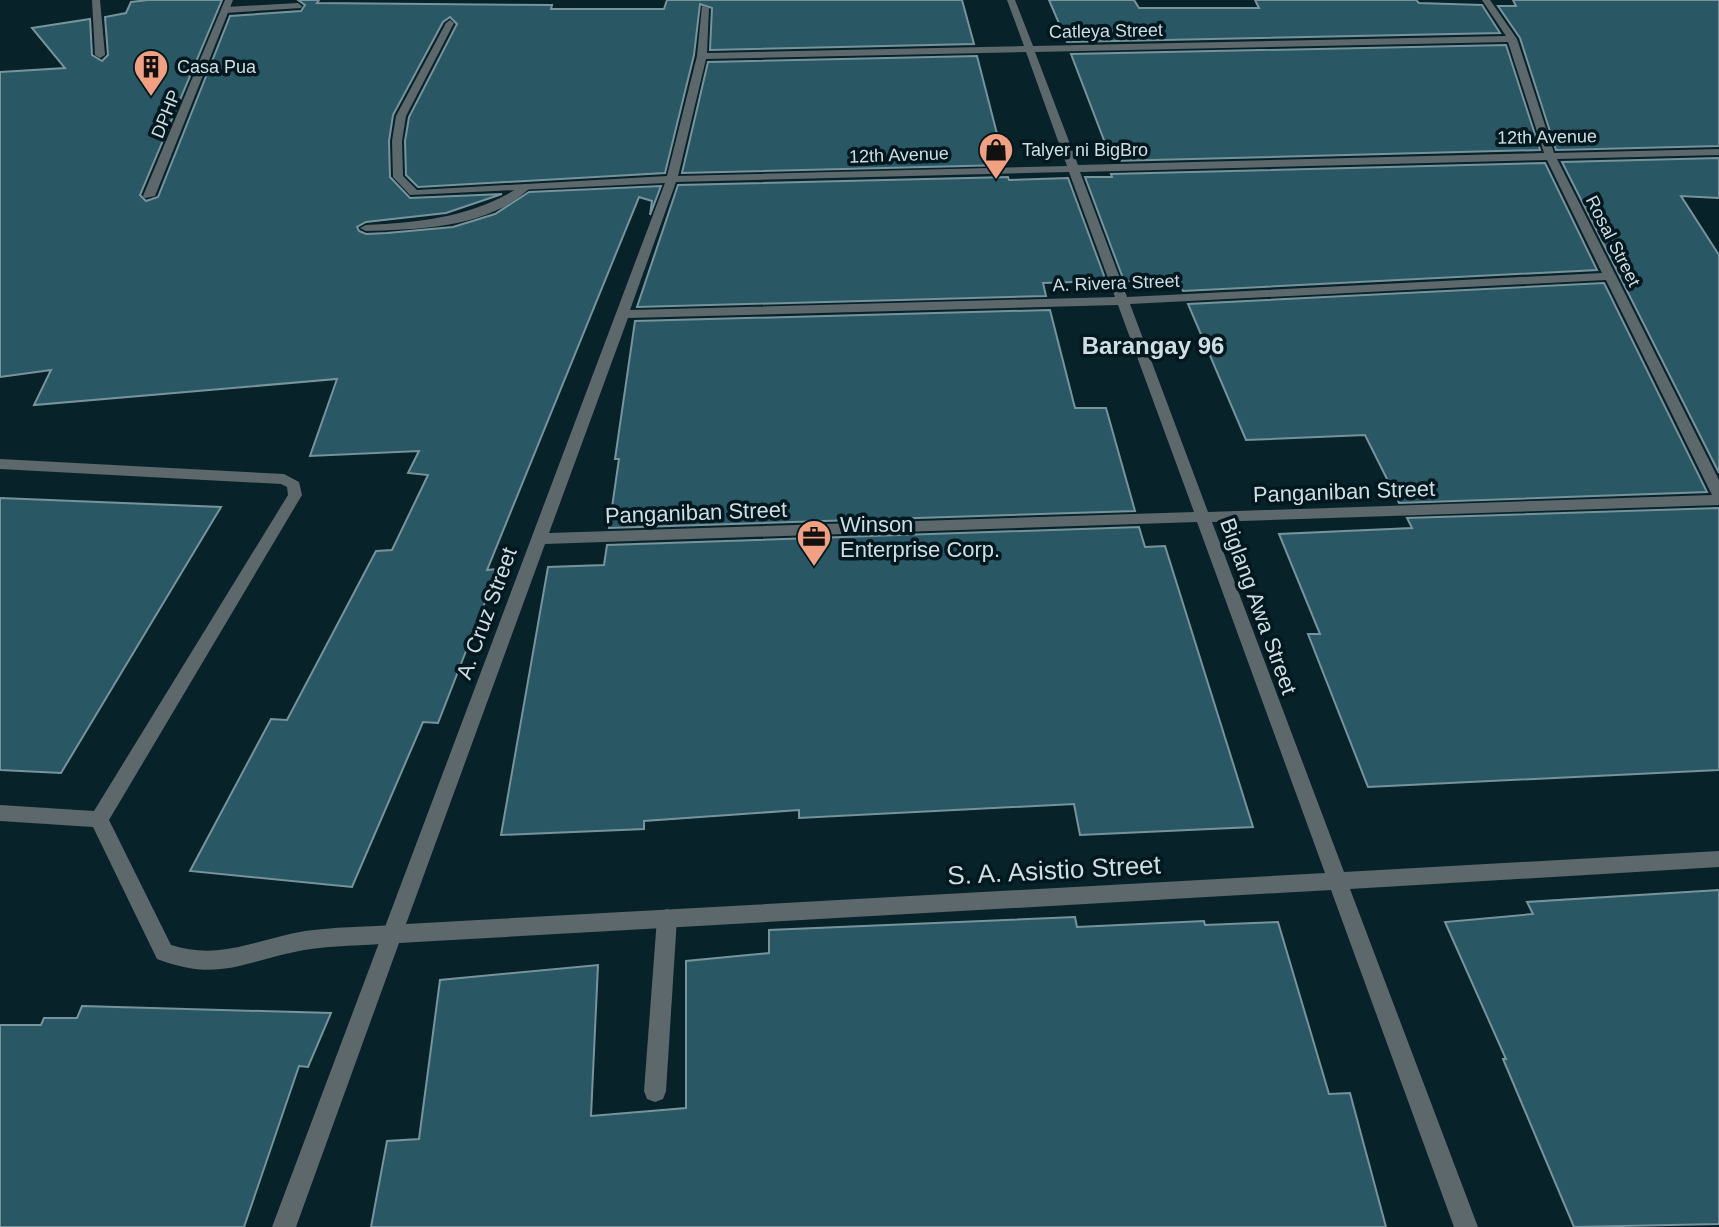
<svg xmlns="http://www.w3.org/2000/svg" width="1719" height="1227" font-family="Helvetica,sans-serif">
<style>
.building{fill:#2a5764;stroke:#77939c;stroke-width:2}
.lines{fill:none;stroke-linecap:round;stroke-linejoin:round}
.service{fill:#5d686c;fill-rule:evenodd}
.minor{fill:#5d686c;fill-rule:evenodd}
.labels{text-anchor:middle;stroke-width:7;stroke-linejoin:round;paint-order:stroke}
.far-street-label{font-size:18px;fill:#d0dee3;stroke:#01181f}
.far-poi-label{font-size:18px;fill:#d0dee3;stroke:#01181f;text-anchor:start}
.street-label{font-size:22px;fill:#d0dee3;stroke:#01181f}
.poi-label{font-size:22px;fill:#d0dee3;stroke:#01181f;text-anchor:start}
.neighbourhood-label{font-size:24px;font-weight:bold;fill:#d0dee3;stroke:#01181f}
.near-street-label{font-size:26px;fill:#d0dee3;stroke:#01181f}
</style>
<rect width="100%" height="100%" fill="#082229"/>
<!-- building -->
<g class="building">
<path d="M148,0H222L140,195L146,201L158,197L230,16L301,11L305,5L298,0H319L317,3L552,5L551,9H664L667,0H962L974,44L710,50L712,8L700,4L694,55L665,173L418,187L406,175L405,141L409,117L457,24L450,17L443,22L393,115L389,141L390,177L410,198L502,194L446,213L366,222L357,227L359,231L366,234L387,233L453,227L495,214L529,192L661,186L650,215L652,201L639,197L487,570L498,569L438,723L423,722L352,887L190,871L271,719L287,720L376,551L392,550L428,475L408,473L419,451L310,456L337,379L34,405L51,370L0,377V72L65,68L32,28L90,19L92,55L102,61L108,55L105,17L126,13L131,2Z"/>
<path d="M1049,0H1134L1139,8H1259L1255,0H1416L1419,3L1482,5L1500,33L1067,42Z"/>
<path d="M1513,0H1719V146L1556,150L1520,38L1498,6H1516Z"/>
<path d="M1506,45L1540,150L1112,161L1071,54Z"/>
<path d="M977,56L1005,165L682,173L708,62Z"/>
<path d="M1719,158V198L1681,196L1719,255V473L1562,162Z"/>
<path d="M1545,163L1597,270L1183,291L1179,282L1124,281L1085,177H1112L1111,174Z"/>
<path d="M1008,177L1009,180L1068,178L1106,281L1043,283L1046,296L637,307L678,185Z"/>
<path d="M1604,283L1707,492L1399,503L1365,435L1246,440L1188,304Z"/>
<path d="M1050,310L1075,408H1106L1135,511L609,528L619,459H615L635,321Z"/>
<path d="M0,498L221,507L61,773L0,770Z"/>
<path d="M1719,508V770L1368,787L1308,634H1320L1279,534L1412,528L1407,518Z"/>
<path d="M1139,527L1145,547L1165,546L1253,827L1080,835L1074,804L799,818V810L644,821V829L501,835L548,567L604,565L607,545Z"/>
<path d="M1719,890V1224L1574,1227L1503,1059H1506L1445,922L1533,914L1527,902Z"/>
<path d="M1075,917L1077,927L1204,921L1205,925L1278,922L1329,1094L1350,1093L1386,1227H371L387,1141L419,1139L440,980L598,965L591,1116L686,1108V961L769,953V930Z"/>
<path d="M82,1006L331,1013L308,1067L299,1066L244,1227H0V1025H41L44,1018H77Z"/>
</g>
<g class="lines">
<!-- service -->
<g class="service">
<path d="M298,3L302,6L301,8L225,13L221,10L225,7Z"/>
<path d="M521,186L530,188C488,228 420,229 366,231L360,228L366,225C422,222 473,217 521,186Z"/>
<path d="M0,459L284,474L299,482L302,495L109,820L171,945C219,961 258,939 305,931C334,927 363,927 392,925L399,927L402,934L399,941L392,943C363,946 333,945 304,950C244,961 220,983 157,959L93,827L0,821V805L94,811L288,495L287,487L281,484L0,469Z"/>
<path d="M667,909L674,912L677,918L666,1091L663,1099L655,1102L647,1099L644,1091L657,918L660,912Z"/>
</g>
<!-- minor -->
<g class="minor">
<path d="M92,0H100L105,55L100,58L95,55Z"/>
<path d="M225,0H233L155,196L145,198L143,196Z"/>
<path d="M1007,0H1015L1033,46L1506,36L1482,0H1490L1517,39L1554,153L1719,149V155L1557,159L1719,480V505L1212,522L1344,872L1719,851V867L1350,889L1478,1227H1454L1331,890L399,943L296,1227H272L665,183L410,195L393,177L392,141L396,116L446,23L450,20L454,23L406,116L402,141L403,176L417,190L667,176L697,56L702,6L709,8L707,53L1024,46ZM1508,42L1544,153L1078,165L1035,52ZM1026,52L1067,166L678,176L706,59ZM1547,160L1602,273L1127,297L1080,172ZM1069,172L1115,297L630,310L676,182ZM1606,280L1712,495L1208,512L1130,304ZM1118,305L1194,512L549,533L628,318ZM1197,522L1325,873L406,924L545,544Z"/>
</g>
</g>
<!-- icons -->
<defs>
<symbol id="building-pin" viewBox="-11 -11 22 30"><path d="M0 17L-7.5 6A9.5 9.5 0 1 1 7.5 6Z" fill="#f2a081" stroke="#01181f"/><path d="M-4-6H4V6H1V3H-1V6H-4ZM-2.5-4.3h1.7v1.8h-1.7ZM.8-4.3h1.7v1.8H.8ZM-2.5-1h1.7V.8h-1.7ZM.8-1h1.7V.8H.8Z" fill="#111"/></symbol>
<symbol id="shop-pin" viewBox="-11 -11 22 30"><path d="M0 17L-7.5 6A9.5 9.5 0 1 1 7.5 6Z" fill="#f2a081" stroke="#01181f"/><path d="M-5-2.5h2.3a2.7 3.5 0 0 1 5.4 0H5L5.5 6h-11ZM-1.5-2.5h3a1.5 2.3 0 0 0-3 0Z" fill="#111"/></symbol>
<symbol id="office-pin" viewBox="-11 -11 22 30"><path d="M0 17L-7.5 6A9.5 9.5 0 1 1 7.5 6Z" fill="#f2a081" stroke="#01181f"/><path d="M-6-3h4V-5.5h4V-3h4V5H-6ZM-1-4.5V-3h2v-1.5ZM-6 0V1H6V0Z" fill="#111"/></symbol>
</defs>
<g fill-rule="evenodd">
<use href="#building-pin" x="131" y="47" width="40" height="54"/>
<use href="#shop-pin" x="976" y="130" width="40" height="54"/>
<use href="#office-pin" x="794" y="517" width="40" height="54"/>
</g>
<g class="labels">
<!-- far-street labels -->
<g class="far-street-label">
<text transform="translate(1106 31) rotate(-1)" y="6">Catleya Street</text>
<text transform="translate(166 114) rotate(-68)" y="6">DPHP</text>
<text transform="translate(1547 137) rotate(-1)" y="6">12th Avenue</text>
<text transform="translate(899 155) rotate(-2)" y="6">12th Avenue</text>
<text transform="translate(1613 241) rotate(63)" y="6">Rosal Street</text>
<text transform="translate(1116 283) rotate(-2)" y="6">A. Rivera Street</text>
</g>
<!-- far-poi labels -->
<g class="far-poi-label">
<text x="177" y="73">Casa Pua</text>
<text x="1022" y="156">Talyer ni BigBro</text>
</g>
<!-- street labels -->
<g class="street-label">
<text transform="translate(1344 491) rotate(-2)" y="8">Panganiban Street</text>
<text transform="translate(696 512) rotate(-2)" y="8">Panganiban Street</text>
<text transform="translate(1259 606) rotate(70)" y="8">Biglang Awa Street</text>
<text transform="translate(486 613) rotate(-70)" y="8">A. Cruz Street</text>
</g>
<!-- poi labels -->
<g class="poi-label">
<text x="840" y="532">Winson<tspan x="840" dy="25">Enterprise Corp.</tspan></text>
</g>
<!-- neighbourhood labels -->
<g class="neighbourhood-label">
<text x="1153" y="354">Barangay 96</text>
</g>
<!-- near-street labels -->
<g class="near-street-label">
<text transform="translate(1054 870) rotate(-3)" y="9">S. A. Asistio Street</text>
</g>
</g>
</svg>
